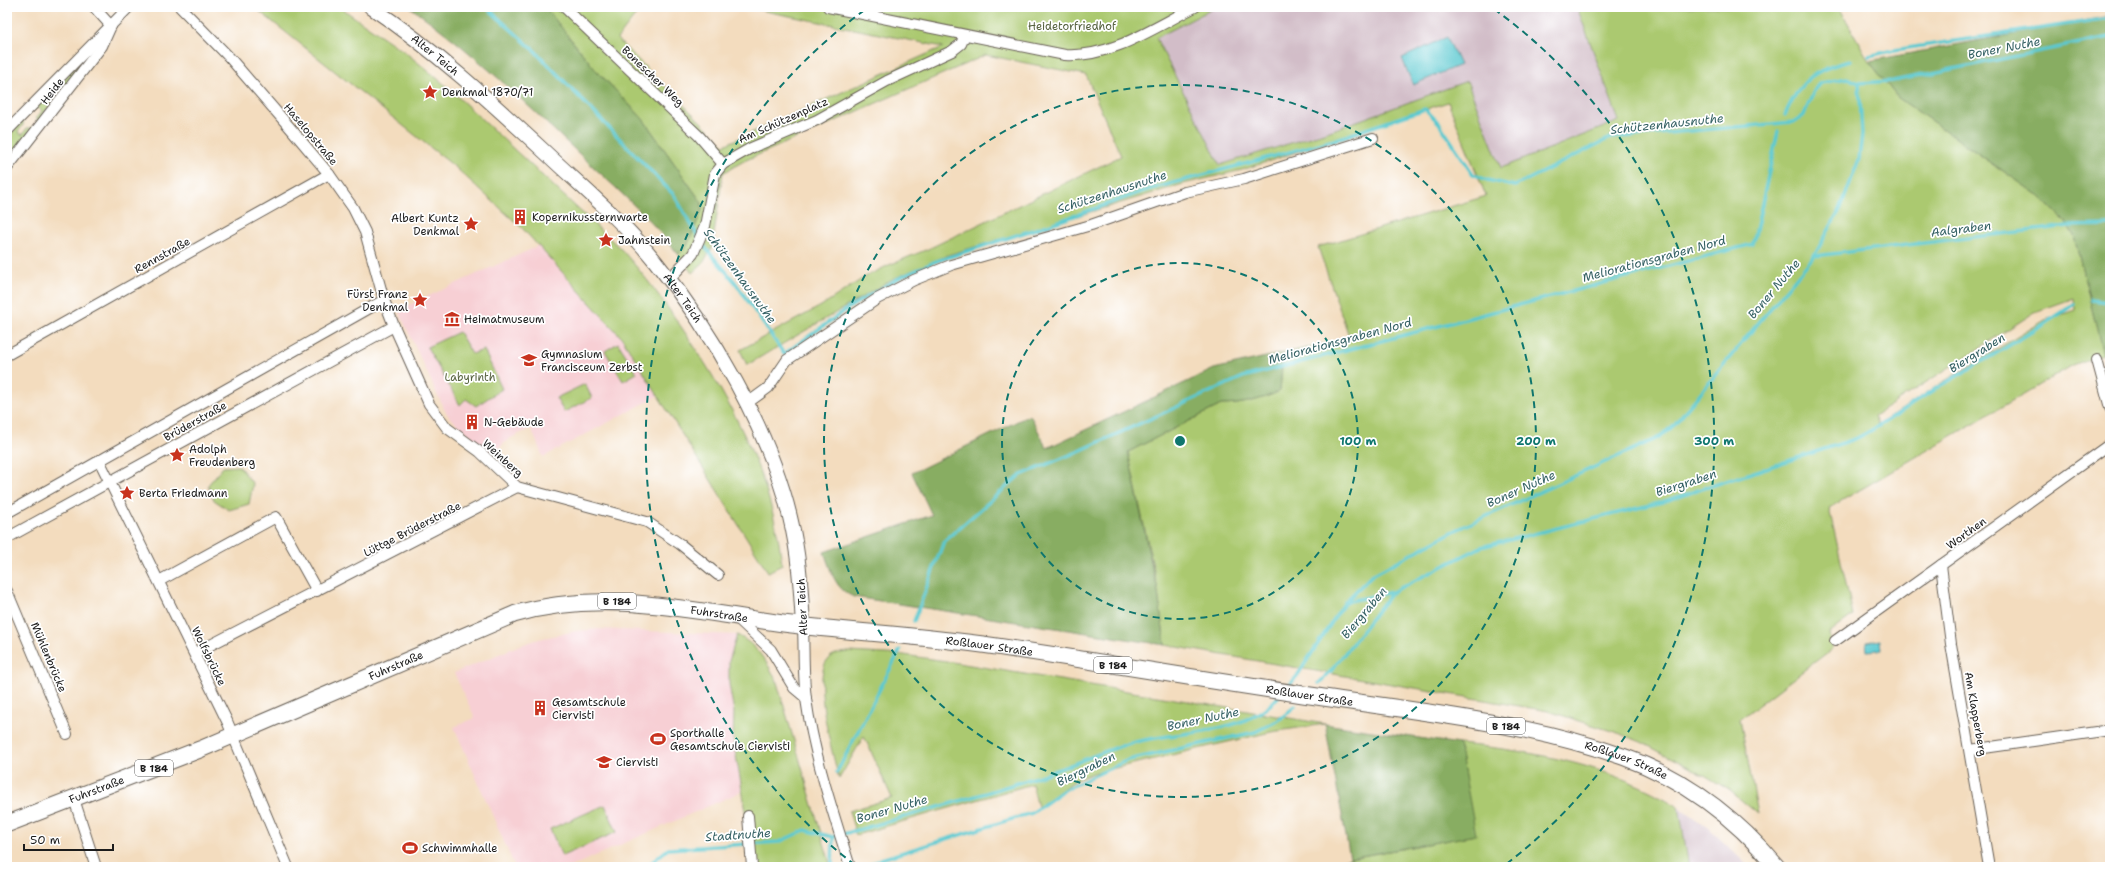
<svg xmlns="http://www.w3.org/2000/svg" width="2117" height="874" font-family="'Shantell Sans',sans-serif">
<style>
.built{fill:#f7cfd4}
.industrial{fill:#d2bdc8}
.green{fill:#abc970;stroke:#647246;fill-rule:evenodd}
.forest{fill:#88ad62;stroke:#52643f}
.water{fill:#5bc9d0;stroke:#3c7276}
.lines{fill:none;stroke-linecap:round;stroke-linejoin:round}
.stream{stroke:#5bc9d0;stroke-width:3.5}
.minor-casing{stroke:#675f55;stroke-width:12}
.secondary-casing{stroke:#675f55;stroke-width:16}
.primary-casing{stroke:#675f55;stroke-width:18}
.minor{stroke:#fff;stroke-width:10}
.secondary{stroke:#fff;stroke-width:14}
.primary{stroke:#fff;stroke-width:16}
.ring{fill:none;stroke:#0f766e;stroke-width:2;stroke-dasharray:7 5}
.labels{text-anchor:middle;stroke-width:3.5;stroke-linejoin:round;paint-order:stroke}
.shield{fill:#fff;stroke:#606060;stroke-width:1}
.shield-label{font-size:10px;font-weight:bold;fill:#1c1c1c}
.park-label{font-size:11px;fill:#55613e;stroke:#fff}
.street-label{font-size:11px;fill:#1c1c1c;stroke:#fff}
.poi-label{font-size:11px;fill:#1c1c1c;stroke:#fff;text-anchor:start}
.water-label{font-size:12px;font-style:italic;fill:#356164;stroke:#fff}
.centre{fill:#0f766e;stroke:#fff;stroke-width:2}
.ring-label{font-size:12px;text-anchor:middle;font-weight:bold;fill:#0f766e;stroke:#fff;stroke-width:3.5;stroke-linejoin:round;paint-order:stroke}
</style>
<rect width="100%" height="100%" fill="#fff"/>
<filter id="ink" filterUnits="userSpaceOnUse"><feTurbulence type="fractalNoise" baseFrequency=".025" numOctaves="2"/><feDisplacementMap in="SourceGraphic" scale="8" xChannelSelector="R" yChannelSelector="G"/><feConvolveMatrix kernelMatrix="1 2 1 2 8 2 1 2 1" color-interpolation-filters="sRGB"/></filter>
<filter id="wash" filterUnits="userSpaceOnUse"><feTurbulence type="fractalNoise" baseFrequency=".012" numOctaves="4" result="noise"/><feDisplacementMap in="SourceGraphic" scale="16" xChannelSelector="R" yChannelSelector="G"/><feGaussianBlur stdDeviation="0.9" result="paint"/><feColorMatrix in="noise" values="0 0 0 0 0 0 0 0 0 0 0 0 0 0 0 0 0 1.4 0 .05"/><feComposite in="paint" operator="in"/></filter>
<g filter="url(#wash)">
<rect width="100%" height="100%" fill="#f3dcbe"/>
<!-- built -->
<g class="built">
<path d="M538,246L622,338L658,396L543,457L531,428L509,439L492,454L450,418L444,409L398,310Z"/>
<path d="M599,629L737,635L729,661V684L734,712L733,739L743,791L570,867H515L454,727L475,718L454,673L518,646L539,639L576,631Z"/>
</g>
<!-- industrial -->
<g class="industrial">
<path d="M1216,7H1577L1619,121L1501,168L1467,82L1330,131L1220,165L1156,38Z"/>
<path d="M1679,807L1711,830L1749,867H1689Z"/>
</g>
<!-- green -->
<g class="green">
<path d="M254,7L341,8L405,52L444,84L621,249C649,280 673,314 696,349C738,415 774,485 782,565L768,572L622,338L522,228L455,167Z"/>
<path d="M545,7H642L617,39L724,145L943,47L745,7H1216L1156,38L1220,165L1330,131L1467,81L1501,168L1619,121L1577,7H1839L1869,61L1897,97L2039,196L2065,221L2074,236L2103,354L2073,365L1829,508L1853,615L1829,633L1832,649L1740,719L1758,814L1729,790L1706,776L1641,742L1621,734L1548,711L1165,645L1157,585L1128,452L1221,405C1241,405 1261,400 1280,391L1283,353L1350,339L1318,247L1486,196L1448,102L1242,170L1183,184L948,255L893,279L747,365L740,350L821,306L865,277L889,265L928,249L1121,156L1086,75L986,55L744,161L723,173L712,248L703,263L692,273L678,254L687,246L702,210V203L643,119L594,68ZM2074,298L2075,310L2045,320L1943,382L1878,425L1874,416L2035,312Z"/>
<path d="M96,47L37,122V117L42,111L38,107L28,114Z"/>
<path d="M23,119V125L18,132L22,135L27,128H33L7,161V138Z"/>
<path d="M459,332L472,354L484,350L502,389L476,406L466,399L460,405L427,347Z"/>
<path d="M618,343L637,373L623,381L605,351Z"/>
<path d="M585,384L592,398L564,412L556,398Z"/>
<path d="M239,466L253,484L249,504L229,510L214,500L208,485L223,467Z"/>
<path d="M737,635C756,644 766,661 776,679L831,867H756L733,739L734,712L729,684V661Z"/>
<path d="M848,652L904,655L946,661L1325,724L1271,732L1094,773L1077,779L1038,807L1032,784L856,835L849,811L892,798L864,736L839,779C833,755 811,678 828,659C833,653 841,653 848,652Z"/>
<path d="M1459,744C1536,751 1613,766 1679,807L1689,867H1303L1475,835Z"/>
<path d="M605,805L617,832L562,856L550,829Z"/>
</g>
<!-- forest -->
<g class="forest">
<path d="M410,7H545L594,68L643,119L702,203V210L687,246L678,254C648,215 609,182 573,148C521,99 469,48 410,7Z"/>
<path d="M2110,16V353L2103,354L2074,236L2065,221L2039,196L1897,97L1869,61Z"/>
<path d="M1283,353L1280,391C1261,400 1241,405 1221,405L1128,452L1153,572L1157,585L1165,645L854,597C834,589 831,570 824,552L932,515L912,473L1030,415L1047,448L1214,369Z"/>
<path d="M1325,724L1459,744L1476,835L1350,858Z"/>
</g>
<!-- water -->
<g class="water">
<path d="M1447,37L1460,65L1413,85L1402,58Z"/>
<path d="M1880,640L1881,650L1867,651L1866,642Z"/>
</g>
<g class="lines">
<!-- stream -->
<g class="stream">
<path d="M486,7L534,50L674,195L703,245L735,282L784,354L850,307L897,279L934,262L1051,224L1147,190L1334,140L1425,109L1439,123L1473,174L1487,180L1515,186L1610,138L1793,122L1804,115L1814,91L1821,83L1847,78L1859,83L1893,81L2110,37"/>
<path d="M1869,56L1894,50L2110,18"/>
<path d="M1785,115C1800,80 1814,69 1851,61"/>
<path d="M1814,256L2069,226L2110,225"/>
<path d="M2091,300L2110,302"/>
<path d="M1345,602L1392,592"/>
<path d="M914,621L944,541L1019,476L1077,452L1243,377L1753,244L1778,131"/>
<path d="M1319,683L1331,671L1392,592L1481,547L1662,502L1855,439C1884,425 1908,406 1935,389C1982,361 2029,336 2074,304"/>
<path d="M1288,687L1297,676L1345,602L1372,575L1454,531L1658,438L1672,427L1814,256L1840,210L1859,159L1862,134L1859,83"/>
<path d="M837,772L900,650"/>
<path d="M646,867L668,849L779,842L805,830L833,837C900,818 967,800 1033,778C1064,769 1093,755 1124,745C1174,729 1242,739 1279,696"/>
<path d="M832,867L833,837"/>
<path d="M866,867L881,859L1032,813L1064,790L1128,760L1255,732L1279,720L1295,706"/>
</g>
</g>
</g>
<g filter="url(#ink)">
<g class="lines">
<defs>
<g id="minor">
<path d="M94,7L111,26"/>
<path d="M180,7L229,57L292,130L329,174L353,208L365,232L384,300L394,326L429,404L447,428L480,452L517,487L647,522L680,544L718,575"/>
<path d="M564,7L699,136L723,164"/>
<path d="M828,7L1065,55C1111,58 1155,27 1195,7"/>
<path d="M7,131L129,7"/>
<path d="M7,168L102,46L111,26"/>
<path d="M669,279L693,254L705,226L715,174L723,164L751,148L817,120L887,81L952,51L961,44L965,35"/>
<path d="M7,355L329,174"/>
<path d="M2097,360L2110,408"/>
<path d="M746,404L768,388L787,360L877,299L914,280L951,265L1091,225L1185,192L1244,179L1373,138"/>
<path d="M99,460L227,721L288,867"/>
<path d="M7,513L384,300"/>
<path d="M7,538L394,326"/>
<path d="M1941,565L1951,644L1989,867"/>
<path d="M159,581L276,517L317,591"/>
<path d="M7,591L67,734"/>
<path d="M737,618L771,650L794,688L806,698"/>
<path d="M803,626C804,650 803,675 806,699C814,756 833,812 850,867"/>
<path d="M1835,641L2110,444"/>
<path d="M195,653L517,487"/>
<path d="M1970,750L2110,730"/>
<path d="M74,799L96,867"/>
<path d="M748,816L752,867"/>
</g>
<g id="secondary">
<path id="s1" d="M371,7C435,50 490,101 546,153C583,188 623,221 655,261C712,331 769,429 790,517C799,553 801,589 803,626"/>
</g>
<g id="primary">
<path id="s2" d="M7,824L201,749L515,614C611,586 706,615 803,626C866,633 930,637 993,646C1096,661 1198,679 1300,694C1408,711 1520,720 1624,757C1685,779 1736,818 1777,867"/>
</g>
</defs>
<!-- minor casing -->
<use href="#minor" class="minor-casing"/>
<!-- secondary casing -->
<use href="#secondary" class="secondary-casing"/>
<!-- primary casing -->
<use href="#primary" class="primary-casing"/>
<!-- minor -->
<use href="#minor" class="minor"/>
<!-- secondary -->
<use href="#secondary" class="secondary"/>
<!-- primary -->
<use href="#primary" class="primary"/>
</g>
</g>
<!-- distance rings -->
<g class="ring">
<circle cx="1180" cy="441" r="178"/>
<circle cx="1180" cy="441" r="356"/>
<path d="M855 865A534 534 0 0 1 866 9M1494 9A534 534 0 0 1 1505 865"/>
</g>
<!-- icons -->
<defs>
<symbol id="sight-bare" viewBox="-9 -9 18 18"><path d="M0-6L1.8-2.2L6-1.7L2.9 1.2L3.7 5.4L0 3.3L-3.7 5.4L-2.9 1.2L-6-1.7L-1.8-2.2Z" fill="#c8321e" stroke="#fff" stroke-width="2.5" paint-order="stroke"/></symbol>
<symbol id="building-bare" viewBox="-9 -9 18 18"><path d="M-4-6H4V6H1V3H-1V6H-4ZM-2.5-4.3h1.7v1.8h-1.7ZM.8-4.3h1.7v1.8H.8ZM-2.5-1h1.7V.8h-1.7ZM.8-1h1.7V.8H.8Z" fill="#c8321e" stroke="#fff" stroke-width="2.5" paint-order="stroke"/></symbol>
<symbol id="museum-bare" viewBox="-9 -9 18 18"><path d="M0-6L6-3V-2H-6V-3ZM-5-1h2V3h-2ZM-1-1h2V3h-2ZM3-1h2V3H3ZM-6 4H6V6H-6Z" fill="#c8321e" stroke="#fff" stroke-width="2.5" paint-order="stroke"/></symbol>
<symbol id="school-bare" viewBox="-9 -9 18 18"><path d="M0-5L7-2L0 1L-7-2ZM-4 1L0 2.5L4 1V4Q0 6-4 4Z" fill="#c8321e" stroke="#fff" stroke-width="2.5" paint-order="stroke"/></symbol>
<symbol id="stadium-bare" viewBox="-9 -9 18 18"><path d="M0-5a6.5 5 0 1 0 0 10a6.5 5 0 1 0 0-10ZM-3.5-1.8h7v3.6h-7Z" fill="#c8321e" stroke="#fff" stroke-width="2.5" paint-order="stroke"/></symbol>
</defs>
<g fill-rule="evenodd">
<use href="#sight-bare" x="419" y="81" width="22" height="22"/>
<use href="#building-bare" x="509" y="206" width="22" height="22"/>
<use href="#sight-bare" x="460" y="213" width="22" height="22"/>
<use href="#sight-bare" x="595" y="229" width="22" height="22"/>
<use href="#sight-bare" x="409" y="289" width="22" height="22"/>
<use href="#museum-bare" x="441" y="308" width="22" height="22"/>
<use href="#school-bare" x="518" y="349" width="22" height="22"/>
<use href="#building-bare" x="461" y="411" width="22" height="22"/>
<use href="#sight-bare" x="166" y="444" width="22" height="22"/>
<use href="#sight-bare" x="116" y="482" width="22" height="22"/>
<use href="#building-bare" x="529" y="697" width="22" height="22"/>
<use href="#stadium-bare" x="647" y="728" width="22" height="22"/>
<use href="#school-bare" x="593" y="751" width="22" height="22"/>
<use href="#stadium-bare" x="399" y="837" width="22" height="22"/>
</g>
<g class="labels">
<!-- shield labels -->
<g class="shield">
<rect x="598" y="593" width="38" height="16" rx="3"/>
<rect x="1094" y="657" width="38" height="16" rx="3"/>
<rect x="1487" y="718" width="38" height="16" rx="3"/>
<rect x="135" y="760" width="38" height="16" rx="3"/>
</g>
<g class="shield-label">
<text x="617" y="605">B 184</text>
<text x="1113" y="669">B 184</text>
<text x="1506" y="730">B 184</text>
<text x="154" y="772">B 184</text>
</g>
<!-- park labels -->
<g class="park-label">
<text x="1072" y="30">Heidetorfriedhof</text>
<text x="470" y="381">Labyrinth</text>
</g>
<!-- street labels -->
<g class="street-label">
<text dy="4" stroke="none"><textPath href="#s1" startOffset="80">Alter Teich</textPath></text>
<text transform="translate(653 76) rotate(44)" y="4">Bonescher Weg</text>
<text transform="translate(52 91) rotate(-52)" y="4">Heide</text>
<text transform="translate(783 120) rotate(-24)" y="4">Am Schützenplatz</text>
<text transform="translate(311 134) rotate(50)" y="4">Haselopstraße</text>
<text transform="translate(162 255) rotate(-29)" y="4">Rennstraße</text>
<text dy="4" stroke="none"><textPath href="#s1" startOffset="428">Alter Teich</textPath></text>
<text transform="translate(195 421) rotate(-29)" y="4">Brüderstraße</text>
<text transform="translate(503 458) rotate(42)" y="4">Weinberg</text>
<text transform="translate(412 529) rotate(-27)" y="4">Lüttge Brüderstraße</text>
<text transform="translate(1966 533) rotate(-36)" y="4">Worthen</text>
<text transform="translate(802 607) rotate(-93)" y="4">Alter Teich</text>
<text dy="4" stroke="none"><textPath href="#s2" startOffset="756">Fuhrstraße</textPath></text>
<text dy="4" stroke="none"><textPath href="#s2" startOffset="1028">Roßlauer Straße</textPath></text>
<text transform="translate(209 656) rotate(64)" y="4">Wolfsbrücke</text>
<text transform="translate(49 657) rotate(67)" y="4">Mühlenbrücke</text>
<text dy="4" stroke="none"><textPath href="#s2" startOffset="420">Fuhrstraße</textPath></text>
<text dy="4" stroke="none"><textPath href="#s2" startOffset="1352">Roßlauer Straße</textPath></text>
<text transform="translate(1976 714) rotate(80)" y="4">Am Klapperberg</text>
<text dy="4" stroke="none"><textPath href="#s2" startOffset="1676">Roßlauer Straße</textPath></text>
<text dy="4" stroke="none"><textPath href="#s2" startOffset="96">Fuhrstraße</textPath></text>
</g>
<!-- poi labels -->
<g class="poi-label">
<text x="442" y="96">Denkmal 1870/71</text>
<text x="532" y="221">Kopernikussternwarte</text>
<text x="459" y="222" text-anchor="end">Albert Kuntz<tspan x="459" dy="13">Denkmal</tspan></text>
<text x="618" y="244">Jahnstein</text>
<text x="408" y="298" text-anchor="end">Fürst Franz<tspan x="408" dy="13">Denkmal</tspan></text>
<text x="464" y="323">Heimatmuseum</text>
<text x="541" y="358">Gymnasium<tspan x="541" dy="13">Francisceum Zerbst</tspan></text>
<text x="484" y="426">N-Gebäude</text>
<text x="189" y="453">Adolph<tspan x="189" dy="13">Freudenberg</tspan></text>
<text x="139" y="497">Berta Friedmann</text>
<text x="552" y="706">Gesamtschule<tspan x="552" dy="13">Ciervisti</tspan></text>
<text x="670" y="737">Sporthalle<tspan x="670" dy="13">Gesamtschule Ciervisti</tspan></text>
<text x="616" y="766">Ciervisti</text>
<text x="422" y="852">Schwimmhalle</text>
</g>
<!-- water labels -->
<g class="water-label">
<text transform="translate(2004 48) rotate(-11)" y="4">Boner Nuthe</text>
<text transform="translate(1667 124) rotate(-6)" y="4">Schützenhausnuthe</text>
<text transform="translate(1112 192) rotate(-18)" y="4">Schützenhausnuthe</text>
<text transform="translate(1961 229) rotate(-7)" y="4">Aalgraben</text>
<text transform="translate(1654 259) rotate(-15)" y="4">Meliorationsgraben Nord</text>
<text transform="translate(740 276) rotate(54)" y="4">Schützenhausnuthe</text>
<text transform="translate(1774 289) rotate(-50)" y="4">Boner Nuthe</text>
<text transform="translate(1340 341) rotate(-15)" y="4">Meliorationsgraben Nord</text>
<text transform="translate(1977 353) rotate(-32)" y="4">Biergraben</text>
<text transform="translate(1686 483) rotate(-18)" y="4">Biergraben</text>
<text transform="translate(1521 489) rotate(-24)" y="4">Boner Nuthe</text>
<text transform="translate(1364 613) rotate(-50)" y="4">Biergraben</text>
<text transform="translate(1203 719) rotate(-12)" y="4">Boner Nuthe</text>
<text transform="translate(1086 769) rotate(-26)" y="4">Biergraben</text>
<text transform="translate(892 809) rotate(-16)" y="4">Boner Nuthe</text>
<text transform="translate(738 835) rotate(-4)" y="4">Stadtnuthe</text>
</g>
</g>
<circle cx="1180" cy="441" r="6" class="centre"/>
<g class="ring-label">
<text x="1358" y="445">100 m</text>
<text x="1536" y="445">200 m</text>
<text x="1714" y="445">300 m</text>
</g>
<!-- margin -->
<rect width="2117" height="874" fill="none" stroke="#fff" stroke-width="24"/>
<!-- scale -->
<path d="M24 844v6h89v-6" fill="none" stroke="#1c1c1c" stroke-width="2"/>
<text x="30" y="844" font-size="12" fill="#1c1c1c" stroke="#ffffff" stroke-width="3" paint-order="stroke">50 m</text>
</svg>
